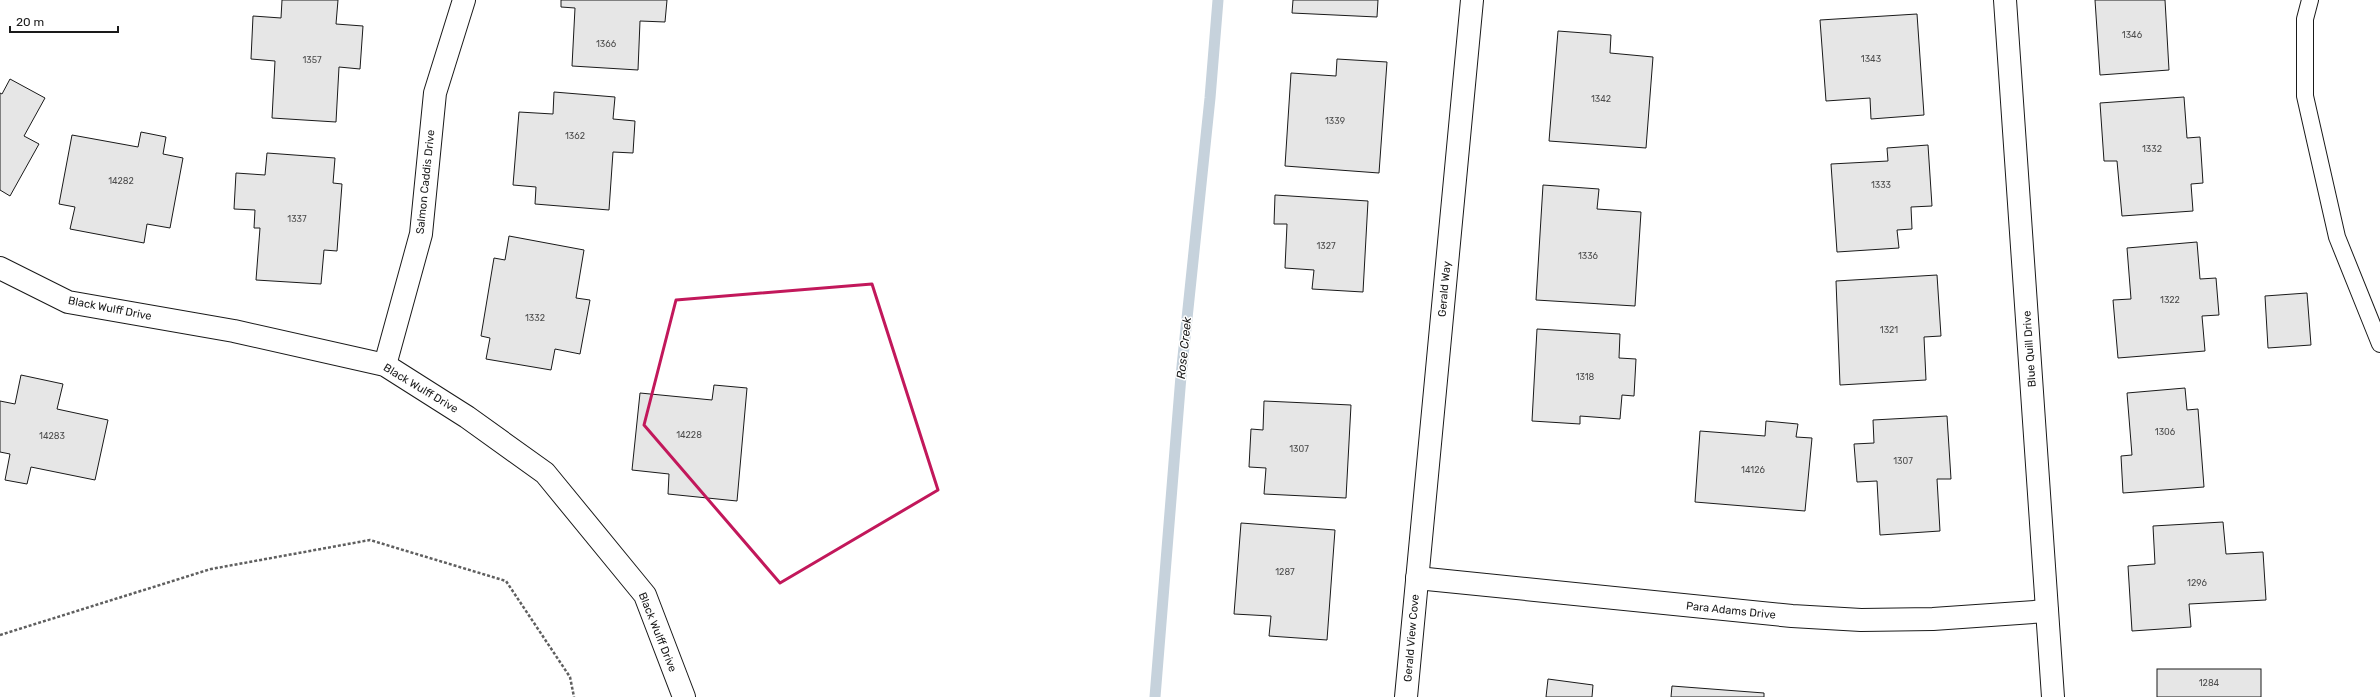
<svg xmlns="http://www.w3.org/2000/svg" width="2380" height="697" font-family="Rubik,sans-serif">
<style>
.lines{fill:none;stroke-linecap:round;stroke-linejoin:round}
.stream{stroke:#c6d2dc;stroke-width:11}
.building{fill:#e6e6e6;stroke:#1a1a1a}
.service-casing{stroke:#1a1a1a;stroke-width:18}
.minor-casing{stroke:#1a1a1a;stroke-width:24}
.path{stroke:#5f5f5f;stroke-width:2.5;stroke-dasharray:3 2;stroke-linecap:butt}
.service{stroke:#fff;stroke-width:16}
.minor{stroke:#fff;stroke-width:22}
.marked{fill:none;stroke:#c2185b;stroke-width:3;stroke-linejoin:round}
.labels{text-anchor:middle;stroke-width:3;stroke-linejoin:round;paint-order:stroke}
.number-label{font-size:9px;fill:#4d4d4d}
.street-label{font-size:11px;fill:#1a1a1a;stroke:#fff}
.water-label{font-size:12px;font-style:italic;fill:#1a1a1a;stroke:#fff}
</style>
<rect width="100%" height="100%" fill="#fff"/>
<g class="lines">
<!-- stream -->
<path class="stream" d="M1155,697L1181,376L1210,98L1218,0"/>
</g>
<!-- building -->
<g class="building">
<path d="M282,0H338L336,24L363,26L360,69L339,67L336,122L272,118L275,61L251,59L253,16L281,18Z"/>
<path d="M561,0H667L665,22L640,21L638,70L572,66L575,8L561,7Z"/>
<path d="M1293,0H1378L1377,17L1292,13Z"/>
<path d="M2095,0H2165L2169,70L2100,75Z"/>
<path d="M1917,14L1924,115L1871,119L1870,98L1826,101L1820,20Z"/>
<path d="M1558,31L1611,35L1610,53L1653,57L1646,148L1549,141Z"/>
<path d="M1337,59L1387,62L1379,173L1285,166L1291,73L1336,76Z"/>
<path d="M10,79L45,98L24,136L39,144L10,196L0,190V93L2,94Z"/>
<path d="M554,92L615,97L613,119L635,121L633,153L613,152L609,210L535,204L536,187L513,185L519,112L553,114Z"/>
<path d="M2184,97L2187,138L2200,137L2203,183L2191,184L2193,211L2122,216L2117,161H2104L2100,103Z"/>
<path d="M141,132L166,137L163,154L183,158L170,228L147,224L144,243L70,229L75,207L59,204L72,135L138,147Z"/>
<path d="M1928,145L1932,206L1911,207L1912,229L1897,230L1899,248L1837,252L1831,164L1888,161L1887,148Z"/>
<path d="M267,153L335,158L333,183L342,184L337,251L324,250L321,284L256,280L260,228H254L255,210L234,209L236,173L265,175Z"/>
<path d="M1543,185L1599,189L1597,209L1641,212L1635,306L1536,300Z"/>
<path d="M1275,195L1368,201L1363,292L1312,289L1314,270L1285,268L1287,224H1274Z"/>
<path d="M509,236L584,250L576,298L590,300L580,354L555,349L551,370L486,359L490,338L481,336L494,258L505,260Z"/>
<path d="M2197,242L2200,279L2216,278L2219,315L2202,316L2205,351L2118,358L2113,300L2131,299L2127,248Z"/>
<path d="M1937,275L1941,336L1924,337L1926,380L1840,385L1836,281Z"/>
<path d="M2307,293L2311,345L2268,348L2265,296Z"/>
<path d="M1537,329L1620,334L1619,358L1636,359L1634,396L1622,395L1620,419L1580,416V424L1532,421Z"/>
<path d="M21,375L63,384L57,409L108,420L95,480L31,467L27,484L5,480L10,454L0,452V401L15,404Z"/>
<path d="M714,385L747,388L737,501L668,494L669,474L632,470L640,393L712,400Z"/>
<path d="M2185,388L2187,410L2198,409L2204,487L2123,493L2121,456L2132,455L2127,393Z"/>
<path d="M1264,401L1351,405L1346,498L1264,494L1266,468L1249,467L1251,429L1263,430Z"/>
<path d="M1947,416L1951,479H1937L1940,531L1880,535L1877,481L1857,482L1854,444L1874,443L1873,420Z"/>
<path d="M1766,421L1798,424L1796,437L1812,438L1805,511L1695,502L1700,431L1765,436Z"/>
<path d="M2223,522L2226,554L2263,552L2266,600L2189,604L2191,627L2132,631L2128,566L2155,564L2153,526Z"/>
<path d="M1241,523L1335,530L1327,640L1269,636L1271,616L1234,614Z"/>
<rect x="2157" y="669" width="104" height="28"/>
<path d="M1548,679L1593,685L1592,697H1546Z"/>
<path d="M1672,686L1764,693V697H1671Z"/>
</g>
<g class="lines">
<defs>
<path id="service" d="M2310,0L2305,19V96L2337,237L2380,344"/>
<g id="minor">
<path d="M2005,0L2053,697"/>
<path d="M0,268L68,302L234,331L385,365L467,417L545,473L645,595L684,697"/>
<path d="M385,365L421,234L435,93L464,0"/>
<path d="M1417,578L1792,616L1861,620L1933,619L2047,611"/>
<path d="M1406,697L1472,0"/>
</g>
</defs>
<!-- service casing -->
<use href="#service" class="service-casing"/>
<!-- minor casing -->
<use href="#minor" class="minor-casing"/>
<!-- path -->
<path class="path" d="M0,635L211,569L370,540L506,581L570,677L574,697"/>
<!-- service -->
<use href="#service" class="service"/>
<!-- minor -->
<use href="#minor" class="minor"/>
</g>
<!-- marked area -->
<path class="marked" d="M872,284L938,490L780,583L644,425L676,300Z"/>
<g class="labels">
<!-- number labels -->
<g class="number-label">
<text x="2132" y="38">1346</text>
<text x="606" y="47">1366</text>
<text x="1871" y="62">1343</text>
<text x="312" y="63">1357</text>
<text x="1601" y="102">1342</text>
<text x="1335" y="124">1339</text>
<text x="575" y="139">1362</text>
<text x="2152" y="152">1332</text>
<text x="121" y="184">14282</text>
<text x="1881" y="188">1333</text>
<text x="297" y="222">1337</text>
<text x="1326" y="249">1327</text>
<text x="1588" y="259">1336</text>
<text x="2170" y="303">1322</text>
<text x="535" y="321">1332</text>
<text x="1889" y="333">1321</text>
<text x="1585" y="380">1318</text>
<text x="2165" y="435">1306</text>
<text x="689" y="438">14228</text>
<text x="52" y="439">14283</text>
<text x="1299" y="452">1307</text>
<text x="1903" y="464">1307</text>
<text x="1753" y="473">14126</text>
<text x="1285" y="575">1287</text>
<text x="2197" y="586">1296</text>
<text x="2209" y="686">1284</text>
</g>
<!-- street labels -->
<g class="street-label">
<text transform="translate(425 182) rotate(-84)" y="4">Salmon Caddis Drive</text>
<text transform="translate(1444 289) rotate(-85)" y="4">Gerald Way</text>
<text transform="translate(110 308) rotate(11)" y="4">Black Wulff Drive</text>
<text transform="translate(2029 349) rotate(-94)" y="4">Blue Quill Drive</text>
<text transform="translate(421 388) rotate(31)" y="4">Black Wulff Drive</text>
<text transform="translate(1731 610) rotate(6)" y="4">Para Adams Drive</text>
<text transform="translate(658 632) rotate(68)" y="4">Black Wulff Drive</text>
<text transform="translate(1411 638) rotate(-85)" y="4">Gerald View Cove</text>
</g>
<!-- water labels -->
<g class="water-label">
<text transform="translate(1184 348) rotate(-84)" y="4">Rose Creek</text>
</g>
</g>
<!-- scale -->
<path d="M10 26v6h108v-6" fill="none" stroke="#1a1a1a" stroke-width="2"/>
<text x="16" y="26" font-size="12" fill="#1a1a1a" stroke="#ffffff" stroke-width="3" paint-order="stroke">20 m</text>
</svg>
